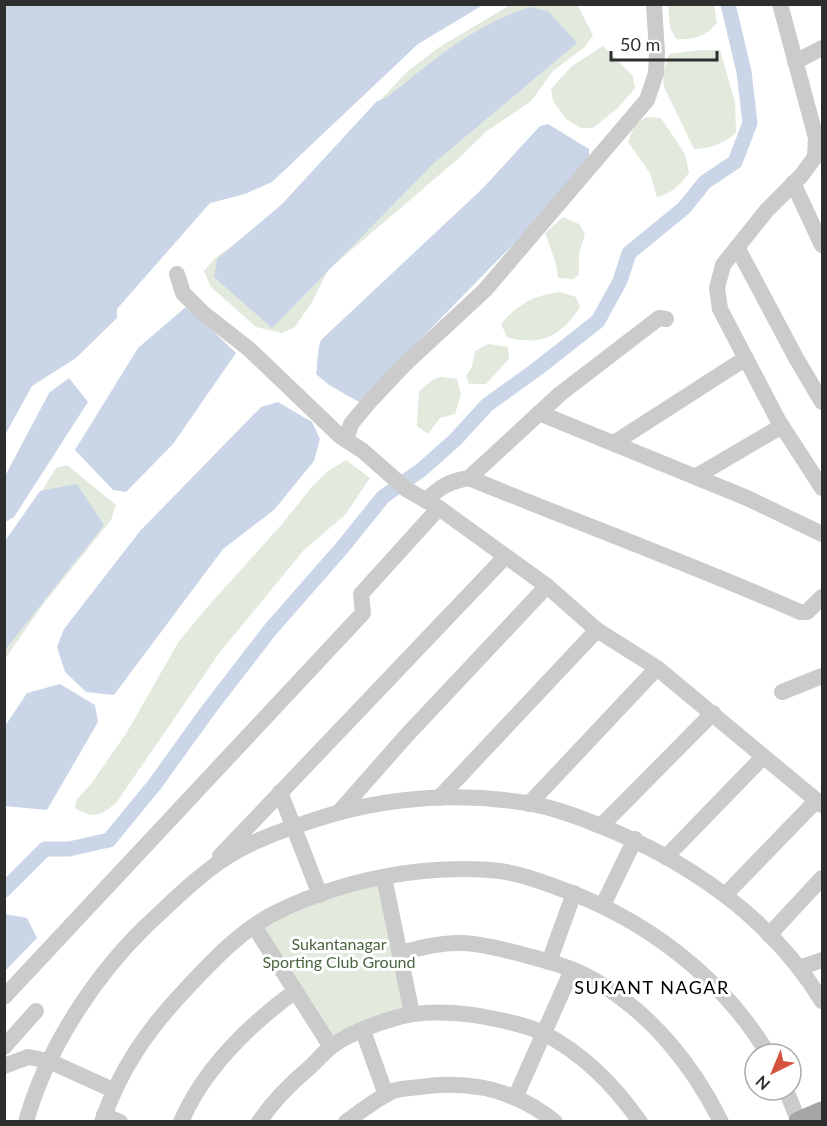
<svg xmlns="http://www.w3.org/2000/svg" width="827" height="1126" font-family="Lato,sans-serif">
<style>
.green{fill:#e1eadd}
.water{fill:#cad6e8}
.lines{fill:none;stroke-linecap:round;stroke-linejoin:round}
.canal{stroke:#cad6e8;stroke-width:15}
.minor{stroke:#cbcbcb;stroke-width:16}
.major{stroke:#a6a6a6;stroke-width:21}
.labels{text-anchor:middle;stroke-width:6;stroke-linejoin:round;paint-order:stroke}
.park-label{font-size:16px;fill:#49653f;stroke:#fff}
.neighbourhood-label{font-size:18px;letter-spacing:1.5px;fill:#000;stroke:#fff}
</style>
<rect width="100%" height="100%" fill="#fff"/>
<!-- green -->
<g class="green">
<path d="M577,4L593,35L585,47L553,71L531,101L487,131L458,159L328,270L312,302L295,327L282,333L256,327L211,287L204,271L215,258L269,220L362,119L407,72L438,48L510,5Z"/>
<path d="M668,5H714L717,23C705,37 693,40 676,39L670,28Z"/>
<path d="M603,46L633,76L635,88L619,107L593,128H581L566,119L553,101L551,89L572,66Z"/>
<path d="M699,50H720L735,102L736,133C723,144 711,148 694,149L664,87L663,74L669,54Z"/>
<path d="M646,117L661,118L685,154L689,173C680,184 672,194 657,197L650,173L628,142L634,126Z"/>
<path d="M563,217L579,224L585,234L579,253V275L573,279L558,278L556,264L545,233Z"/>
<path d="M561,292L576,297L580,307C562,336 539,347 507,337L501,324C516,305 536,294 561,292Z"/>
<path d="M488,344L508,347L509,359L486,384H469L466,376L472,367L475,351Z"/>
<path d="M440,377L457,379L461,395L455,414L440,418L428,434L417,426L419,391L432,380Z"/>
<path d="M346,460L370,478L345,515L304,550L220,652L116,803C101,816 93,819 75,808L76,800L91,784L127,732L179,641L210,604L283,523L310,489L328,471Z"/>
<path d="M67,465L116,505L111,520L44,603L7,656L5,657L4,552L56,468Z"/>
<path d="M379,883L405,1012L332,1042L261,928L325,898Z"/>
</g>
<!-- water -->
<g class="water">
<path d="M5,4H483V5L418,44L272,182L245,194L210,203L117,309V318L76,358L32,386L5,435Z"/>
<path d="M531,7L549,12L577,43L434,163L272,328L214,277L217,259L282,204L377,101L386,98C433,61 472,25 531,7Z"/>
<path d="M548,124L589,149V158L581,175L359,402L329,385L316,374C318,362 317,350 321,340L483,188L540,126Z"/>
<path d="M187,306L236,353L173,444L126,492L113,490L75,450L138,348Z"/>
<path d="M69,378L88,402L14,517L5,522V476L49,393Z"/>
<path d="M278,402L312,422L320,439L314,461L274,510L223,549L114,695L86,692L65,672L57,647L64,629L140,531L261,407Z"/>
<path d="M77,484L104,525L5,650V541L40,491Z"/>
<path d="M60,684L95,705L98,722L47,810L5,806V726L27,693Z"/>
<path d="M5,914L27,918L37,938L5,971Z"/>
</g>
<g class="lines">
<!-- canal -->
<path class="canal" d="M4,890L45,849H69L109,840L155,784L209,709L270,630L341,549L383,497L421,470L455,440L487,405L537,369L598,321L620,281L629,253L684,208L705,182L735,162L750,123L744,72L728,4"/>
<!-- minor -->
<g class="minor">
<path d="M780,4L816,138L815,157L801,176L767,210L723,265L717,288L720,309L778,420L822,488"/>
<path d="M795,62L822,48"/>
<path d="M793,183L822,245"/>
<path d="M737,247L796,358L822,402"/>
<path d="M177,274L183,293L203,313L249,349L340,436L363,451L406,489L439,508L547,586L597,630L657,668L822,805"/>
<path d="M539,413L747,498L822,534"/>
<path d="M346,440L351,424L371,400L404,365L485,290L647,100L656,73L657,53L654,4"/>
<path d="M614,443L746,358"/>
<path d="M695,477L782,426"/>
<path d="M469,478C579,523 691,564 800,612H807L822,597"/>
<path d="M426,501C439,487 450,481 469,478L560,394L659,318L666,319"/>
<path d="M782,692L822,676"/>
<path d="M280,792L320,895"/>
<path d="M439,798L597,630"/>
<path d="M529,804L657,668"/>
<path d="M340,811L406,736L547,586"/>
<path d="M601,826L713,713"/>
<path d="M220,856L505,557"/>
<path d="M666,857L763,757"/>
<path d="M384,877L412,1014"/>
<path d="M725,895L816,801"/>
<path d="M603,905L635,839"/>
<path d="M254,926L331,1047"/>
<path d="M769,935L822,878"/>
<path d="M400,953C420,948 442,942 463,943C482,944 502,949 521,954C546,961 572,967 594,980C650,1012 693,1065 721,1122"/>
<path d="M549,962L574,893"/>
<path d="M799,968L822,960"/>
<path d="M4,997L363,613L361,594L439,508"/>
<path d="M363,1031L386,1095"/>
<path d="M4,1047L36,1011"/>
<path d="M4,1066L28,1057L49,1061L113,1090"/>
<path d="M786,1090L799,1122"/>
<path d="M515,1098L572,970"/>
<path d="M104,1115L120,1122"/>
<path d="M26,1122C45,1052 93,978 144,928C169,905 193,880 221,861C248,842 283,830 314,820C381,798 450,792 520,802C546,805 574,815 598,825C688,860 771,918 822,1001"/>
<path d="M102,1122C120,1069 148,1029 186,989C213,960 243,928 279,911C343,880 420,865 490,870C512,871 535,879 556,887C642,917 721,975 768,1054"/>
<path d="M181,1122C204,1068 248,1026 294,992"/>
<path d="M259,1122C273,1101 290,1084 309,1068C317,1061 324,1052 332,1046C351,1032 389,1018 413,1014C439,1011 469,1013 495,1019C511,1022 528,1026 543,1033C582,1053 615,1086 640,1122"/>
<path d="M346,1122C361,1111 376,1099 393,1091C401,1088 412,1088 420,1087C470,1080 515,1089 555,1122"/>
</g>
<!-- major -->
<path class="major" d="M799,1122L822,1112"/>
</g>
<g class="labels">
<!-- park labels -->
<g class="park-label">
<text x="339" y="950">Sukantanagar<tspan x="339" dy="18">Sporting Club Ground</tspan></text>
</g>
<!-- neighbourhood labels -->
<g class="neighbourhood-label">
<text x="652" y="994">SUKANT NAGAR</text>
</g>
</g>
<!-- border -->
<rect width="827" height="1126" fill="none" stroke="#2e2e2e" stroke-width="12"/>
<!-- north arrow -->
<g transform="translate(773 1072) rotate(223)"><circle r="28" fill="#ffffff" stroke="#ababab" stroke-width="1.5"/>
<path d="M0-4.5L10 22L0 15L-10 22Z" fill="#d55440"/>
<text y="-9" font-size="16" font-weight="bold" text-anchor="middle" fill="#2e2e2e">N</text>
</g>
<!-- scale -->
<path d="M611 51v9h106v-9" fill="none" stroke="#2e2e2e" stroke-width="3"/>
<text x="620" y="51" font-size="18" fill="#2e2e2e" stroke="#ffffff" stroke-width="4.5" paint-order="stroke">50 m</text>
</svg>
